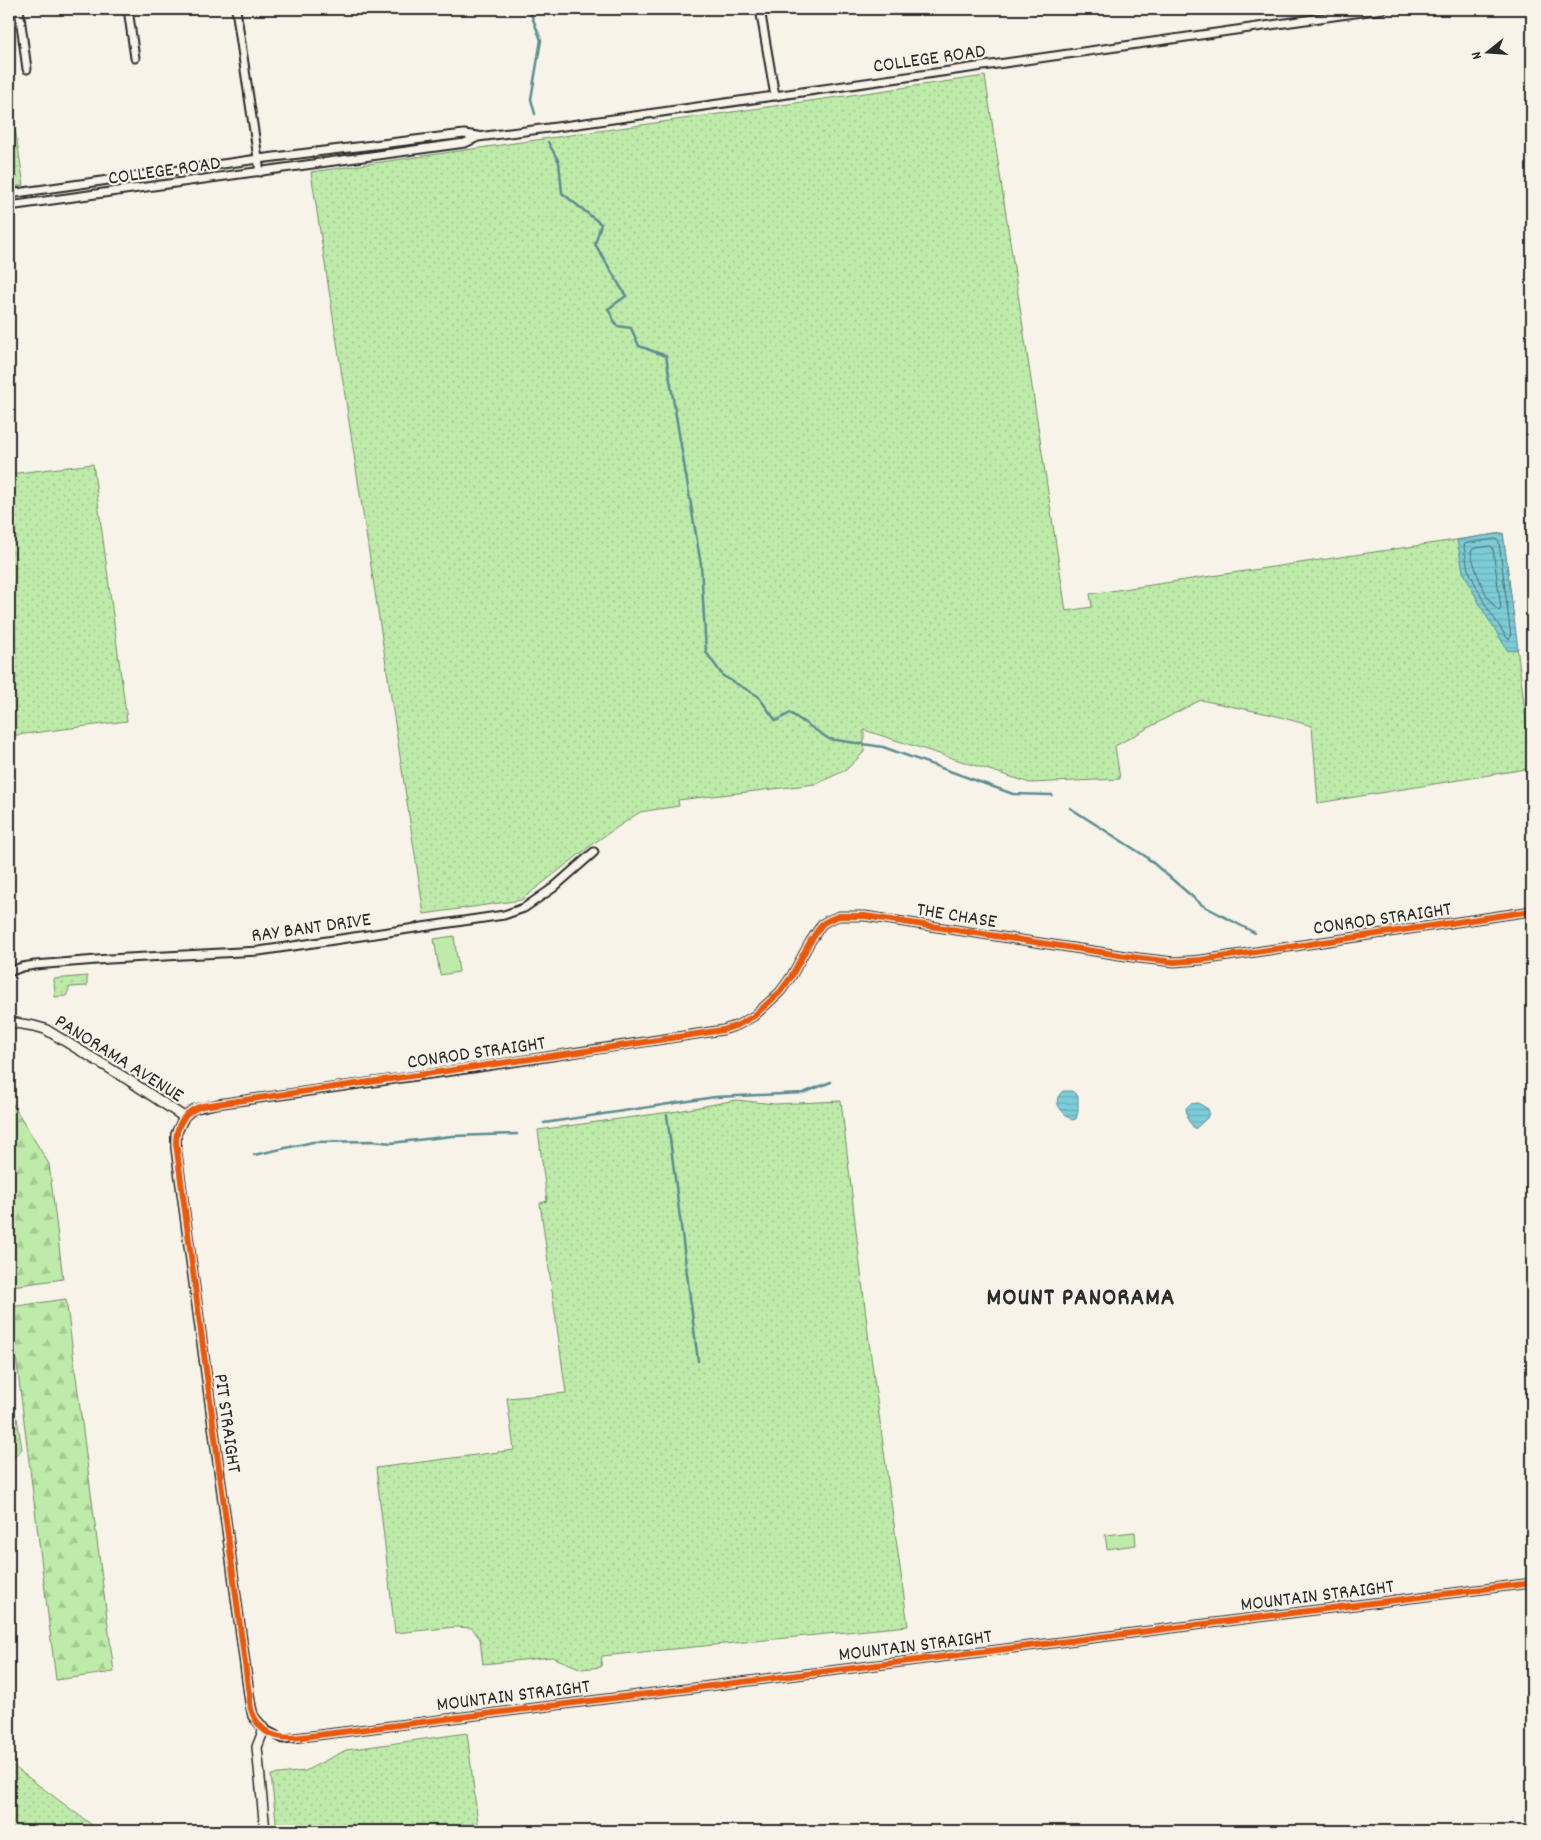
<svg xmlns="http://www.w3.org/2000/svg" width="1541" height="1840" font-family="Dekko,sans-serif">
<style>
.green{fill:url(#green-dots);stroke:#748b6a}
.forest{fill:url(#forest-firs);stroke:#748b6a}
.pitch{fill:#beeba9;stroke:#748b6a}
.water{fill:url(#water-rules);stroke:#5c8c92}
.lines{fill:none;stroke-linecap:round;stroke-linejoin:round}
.shore{stroke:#4b6b70;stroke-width:1}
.stream{stroke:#5c8c92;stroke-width:2.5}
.street-casing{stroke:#2b2b2b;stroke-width:11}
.secondary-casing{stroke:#2b2b2b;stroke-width:12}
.street{stroke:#f7f3e8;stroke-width:7}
.secondary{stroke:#f7f3e8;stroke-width:9}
.cycleway-casing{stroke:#f7f3e8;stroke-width:9}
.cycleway{stroke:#e8590c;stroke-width:6}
.labels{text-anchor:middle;stroke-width:4.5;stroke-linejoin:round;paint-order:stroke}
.street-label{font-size:20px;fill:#2b2b2b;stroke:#f7f3e8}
.district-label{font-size:25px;font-weight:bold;letter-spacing:1px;fill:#2b2b2b;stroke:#f7f3e8}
</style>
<defs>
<pattern id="green-dots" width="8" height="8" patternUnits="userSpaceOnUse" patternTransform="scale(1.25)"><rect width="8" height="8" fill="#beeba9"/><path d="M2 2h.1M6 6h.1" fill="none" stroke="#a3ca92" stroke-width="1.8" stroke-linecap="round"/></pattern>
<pattern id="forest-firs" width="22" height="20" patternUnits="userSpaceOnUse" patternTransform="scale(1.25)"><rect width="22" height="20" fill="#beeba9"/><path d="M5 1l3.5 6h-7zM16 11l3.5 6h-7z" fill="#a3ca92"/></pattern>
<pattern id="water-rules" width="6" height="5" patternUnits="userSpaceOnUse" patternTransform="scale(1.25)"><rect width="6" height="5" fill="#7cccd7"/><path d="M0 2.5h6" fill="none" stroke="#6bafb9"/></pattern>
</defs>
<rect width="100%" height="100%" fill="#f7f3e8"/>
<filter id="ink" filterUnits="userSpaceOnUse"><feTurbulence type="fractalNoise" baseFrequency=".02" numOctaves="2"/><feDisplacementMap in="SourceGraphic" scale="10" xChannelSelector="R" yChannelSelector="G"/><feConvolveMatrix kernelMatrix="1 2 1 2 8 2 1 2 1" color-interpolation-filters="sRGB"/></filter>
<g filter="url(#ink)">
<!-- green -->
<g class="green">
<path d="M985,76L1066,611L1092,607L1090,594L1503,533L1532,768L1318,803L1312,726L1273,715L1201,700L1183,709L1115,746L1120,779L1030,783L864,730V752L846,770L816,784L678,800L679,806L640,812L594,843L521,900L424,914L311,172Z"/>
<path d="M9,91L24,185L9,188Z"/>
<path d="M93,464L127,721L9,736V474Z"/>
<path d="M87,976V986L70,987L66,996L55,997L54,979Z"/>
<path d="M736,1100L775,1104L841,1101L869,1342L908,1626L602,1656L601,1667L582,1669L552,1657L483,1664L480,1639L472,1628L456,1627L395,1633L376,1468L514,1450L507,1398L566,1393L540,1203L547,1201L538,1130L678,1111Z"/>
<path d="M17,1418L22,1449L9,1463V1419Z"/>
<path d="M467,1733L479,1831H277L271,1775L305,1771L346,1750Z"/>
<path d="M9,1763L100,1831H9Z"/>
</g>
<!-- forest -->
<g class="forest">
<path d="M9,1098L49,1164L63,1279L12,1286L9,1263Z"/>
<path d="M66,1299L114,1672L56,1680L10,1307Z"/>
</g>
<!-- pitch -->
<g class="pitch">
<path d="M454,936L459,972L440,975L434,939Z"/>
<path d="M1135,1532L1136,1545L1107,1549L1105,1535Z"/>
</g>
<!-- water -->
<g class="water">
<path d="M1503,533L1518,649L1508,651L1481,607L1463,571L1457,540Z"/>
<path d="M1063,1091H1072L1078,1096V1112L1076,1119L1072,1120C1062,1112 1050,1102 1063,1091Z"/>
<path d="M1198,1103L1208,1109L1209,1113L1207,1118L1195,1129L1188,1120L1186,1108L1190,1104Z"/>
</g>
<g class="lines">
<!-- shore -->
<g class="shore">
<path d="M1496,539L1499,542L1511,637L1509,639L1507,638L1485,604L1468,569L1464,547L1465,544Z"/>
<path d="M1491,546L1493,549L1501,608L1499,611C1486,601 1474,568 1471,552L1473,549Z"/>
</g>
<!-- stream -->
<g class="stream">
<path d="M529,9L541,40L531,99L535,114"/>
<path d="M548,142L559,162L562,193L601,224L595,244L626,296L608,309L617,326L631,328L639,346L666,356L701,565L706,652L723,676L758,696L776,721L790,713L829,739L883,747L1013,794L1052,795"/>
<path d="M1070,808L1145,856L1202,905L1255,933"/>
<path d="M667,1115L698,1361"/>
<path d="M544,1123L715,1097L803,1093L831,1082"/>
<path d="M254,1155L313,1142L374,1141L391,1143L452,1136L517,1134"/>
</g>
<defs>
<g id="street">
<path d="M19,9L27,69"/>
<path d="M128,9L135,58"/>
<path d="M236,9L260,172"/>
<path d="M760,9L775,96"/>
<path d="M9,194L258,159L464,134L478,136"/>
<path d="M9,206L465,143L478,137L564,126L1383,9"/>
<path d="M9,972L22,967L35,965L109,959L259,951L504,915L524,908L553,888L594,852"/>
<path d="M184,1117L194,1109L217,1104L473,1068L723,1030L738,1025L754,1016L780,992L791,977L810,942L822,924L829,920L839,916H865L1139,958L1174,962L1201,960L1532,911"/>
<path d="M264,1729L283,1739L302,1737L1532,1583"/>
</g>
<path id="secondary" d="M9,1022L34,1026L45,1029L127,1079L184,1117L176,1134V1148L250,1702L253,1716L264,1729L257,1747L265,1831"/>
</defs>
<!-- street casing -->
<use href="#street" class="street-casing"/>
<!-- secondary casing -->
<use href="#secondary" class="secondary-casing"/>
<!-- street -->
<use href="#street" class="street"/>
<!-- secondary -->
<use href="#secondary" class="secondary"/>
<defs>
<path id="cycleway" d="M1532,911L1201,960L1174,962L1139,958L865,916H839L829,920L822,924L810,942L791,977L780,992L754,1016L738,1025L723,1030L593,1050L203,1106C185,1110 176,1125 176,1143L251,1709C259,1735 278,1740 302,1737L1532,1583"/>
</defs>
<!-- cycleway casing -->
<use href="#cycleway" class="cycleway-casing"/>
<!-- cycleway -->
<use href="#cycleway" class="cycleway"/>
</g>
</g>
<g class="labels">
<!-- street labels -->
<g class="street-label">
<text transform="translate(929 57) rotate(-8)" y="7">COLLEGE ROAD</text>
<text transform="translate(164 169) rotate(-8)" y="7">COLLEGE ROAD</text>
<text transform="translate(957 914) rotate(9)" y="7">THE CHASE</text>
<text transform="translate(1382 917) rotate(-8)" y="7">CONROD STRAIGHT</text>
<text transform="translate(311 926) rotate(-8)" y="7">RAY BANT DRIVE</text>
<text transform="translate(476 1051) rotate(-8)" y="7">CONROD STRAIGHT</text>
<text transform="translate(120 1057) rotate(32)" y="7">PANORAMA AVENUE</text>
<text transform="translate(229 1423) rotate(82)" y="7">PIT STRAIGHT</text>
<text transform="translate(1317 1594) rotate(-7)" y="7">MOUNTAIN STRAIGHT</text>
<text transform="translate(915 1644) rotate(-7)" y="7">MOUNTAIN STRAIGHT</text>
<text transform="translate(513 1694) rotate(-7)" y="7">MOUNTAIN STRAIGHT</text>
</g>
<!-- district labels -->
<g class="district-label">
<text x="1081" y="1304">MOUNT PANORAMA</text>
</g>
</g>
<!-- margin -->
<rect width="1541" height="1840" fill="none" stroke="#f7f3e8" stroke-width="30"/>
<rect x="15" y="15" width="1511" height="1810" fill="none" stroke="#2b2b2b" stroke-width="2" filter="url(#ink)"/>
<!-- north arrow -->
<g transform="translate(1488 52) rotate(253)" stroke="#f7f3e8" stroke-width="4" paint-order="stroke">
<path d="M0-4L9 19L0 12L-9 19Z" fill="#2b2b2b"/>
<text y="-8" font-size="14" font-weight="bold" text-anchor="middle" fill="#2b2b2b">N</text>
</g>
</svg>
